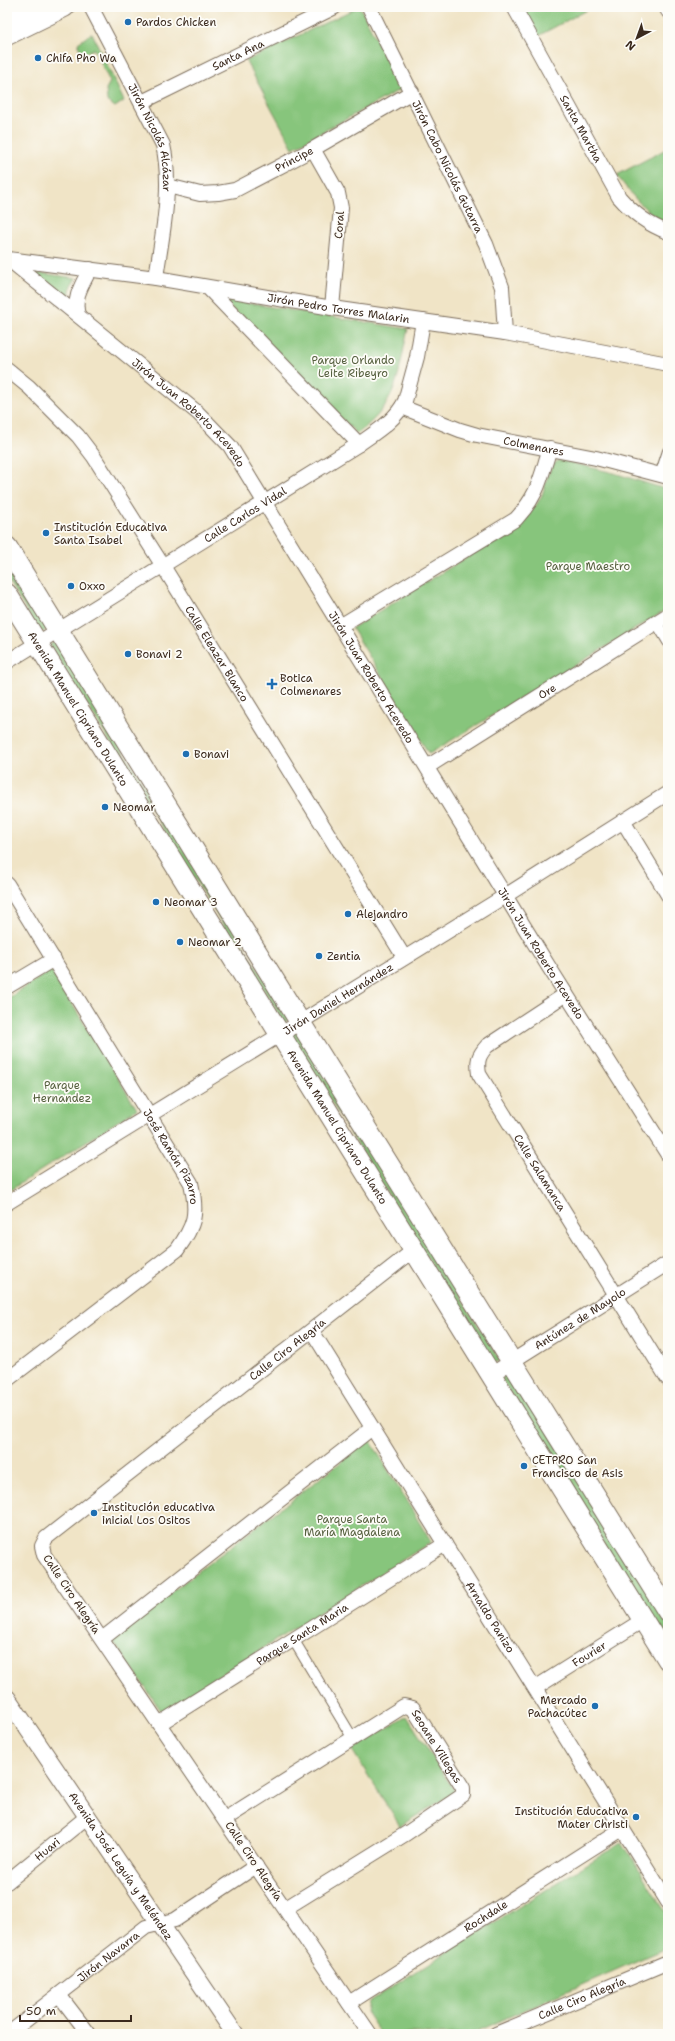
<svg xmlns="http://www.w3.org/2000/svg" width="675" height="2041" font-family="'Shantell Sans',sans-serif">
<style>
.green{fill:#87c57b;stroke:#61784c}
.lines{fill:none;stroke-linecap:round;stroke-linejoin:round}
.pedestrian-casing{stroke:#7a6b59;stroke-width:12}
.minor-casing{stroke:#7a6b59;stroke-width:16}
.tertiary-casing{stroke:#7a6b59;stroke-width:19}
.secondary-casing{stroke:#7a6b59;stroke-width:22}
.pedestrian{stroke:#fff;stroke-width:10}
.minor{stroke:#fff;stroke-width:14}
.tertiary{stroke:#fff;stroke-width:17}
.secondary{stroke:#fff;stroke-width:20}
.poi-dot{fill:#1f6fb2;stroke:#fdfcf7;stroke-width:1.5}
.labels{text-anchor:middle;stroke-width:3.5;stroke-linejoin:round;paint-order:stroke}
.poi-label{font-size:11px;fill:#3b2a1e;stroke:#fdfcf7;text-anchor:start}
.street-label{font-size:11px;fill:#3b2a1e;stroke:#fdfcf7}
.park-label{font-size:11px;fill:#56603f;stroke:#fdfcf7}
</style>
<rect width="100%" height="100%" fill="#fdfcf7"/>
<filter id="ink" filterUnits="userSpaceOnUse"><feTurbulence type="fractalNoise" baseFrequency=".025" numOctaves="2"/><feDisplacementMap in="SourceGraphic" scale="8" xChannelSelector="R" yChannelSelector="G"/><feConvolveMatrix kernelMatrix="1 2 1 2 8 2 1 2 1" color-interpolation-filters="sRGB"/></filter>
<filter id="wash" filterUnits="userSpaceOnUse"><feTurbulence type="fractalNoise" baseFrequency=".012" numOctaves="4" result="noise"/><feDisplacementMap in="SourceGraphic" scale="16" xChannelSelector="R" yChannelSelector="G"/><feGaussianBlur stdDeviation="0.9" result="paint"/><feColorMatrix in="noise" values="0 0 0 0 0 0 0 0 0 0 0 0 0 0 0 0 0 1.4 0 .05"/><feComposite in="paint" operator="in"/></filter>
<g filter="url(#wash)">
<rect width="100%" height="100%" fill="#f0e4c6"/>
<!-- green -->
<g class="green">
<path d="M358,7H360L401,89L293,148L246,61Z"/>
<path d="M521,7H592L538,36Z"/>
<path d="M92,33L124,101L115,107L107,101L106,89L110,82L94,49L85,53L80,51L78,43Z"/>
<path d="M668,148V224C646,213 631,195 617,175Z"/>
<path d="M32,272L76,278L71,286L68,302Z"/>
<path d="M222,299L408,329C397,377 399,402 357,434Z"/>
<path d="M559,460L614,473L668,490V609L429,754L352,628L511,530C523,520 535,510 542,495C547,482 547,468 559,460Z"/>
<path d="M7,557L47,629L43,632L39,631L7,579Z"/>
<path d="M55,641L289,1019L284,1023L50,645Z"/>
<path d="M51,970L137,1109L7,1192V999Z"/>
<path d="M297,1031L500,1361L496,1362L491,1361L290,1035Z"/>
<path d="M510,1372L514,1376L668,1624V1647L502,1380L504,1375Z"/>
<path d="M370,1440L431,1542L162,1712L111,1638Z"/>
<path d="M407,1716L455,1792L400,1826L352,1750Z"/>
<path d="M622,1842L668,1916V1947L470,2034H381L366,2012L368,2002Z"/>
</g>
</g>
<g filter="url(#ink)">
<g class="lines">
<defs>
<g id="pedestrian">
<path d="M660,475L668,451"/>
<path d="M656,622L668,642"/>
<path d="M293,1639L352,1737"/>
</g>
<g id="minor">
<path id="s1" d="M91,7L163,145C173,189 162,234 156,278"/>
<path id="s2" d="M369,7L486,244L502,287L505,333"/>
<path id="s3" d="M514,7L619,197C633,213 648,225 668,232"/>
<path d="M666,7L668,11"/>
<path id="s4" d="M142,102L335,7"/>
<path d="M313,149L338,193L341,208L332,308"/>
<path id="s5" d="M168,186L200,194L218,193L235,190L313,149L412,92"/>
<path id="s6" d="M7,258L198,413L230,446L547,964L668,1155"/>
<path id="s7" d="M8,259L156,278L332,308L505,333L668,364"/>
<path d="M208,288L359,444"/>
<path d="M78,315C73,297 82,285 90,269"/>
<path id="s8" d="M7,369L29,387L78,436L94,457L163,566L404,957"/>
<path id="s9" d="M402,407L460,430L477,435L596,458L668,477"/>
<path d="M340,626L516,519C539,494 540,479 550,448"/>
<path id="s10" d="M7,662L359,444C376,432 396,420 405,401L417,357L423,321"/>
<path id="s11" d="M427,767L668,615"/>
<path d="M623,821L668,895"/>
<path id="s12" d="M7,884L191,1183C198,1214 195,1225 177,1250L7,1380"/>
<path d="M7,987L54,959"/>
<path id="s13" d="M566,994L487,1046C478,1056 477,1061 479,1074L668,1379"/>
<path id="s14" d="M7,1203L505,896L668,793"/>
<path id="s15" d="M312,1331L668,1902"/>
<path id="s16" d="M492,1374L668,1263"/>
<path d="M102,1639L372,1428"/>
<path id="s17" d="M535,1688L643,1620"/>
<path id="s18" d="M159,1724L445,1544"/>
<path id="s19" d="M225,1819L404,1706L413,1708L463,1788V1795L407,1833L286,1908"/>
<path id="s20" d="M7,1882L88,1816"/>
<path d="M59,1995L89,2034"/>
<path id="s21" d="M349,2003L622,1829"/>
<path id="s22" d="M8,2034L146,1927L175,1920L256,1866"/>
<path id="s23" d="M370,2034L44,1555L42,1546L46,1538L414,1250"/>
<path id="s24" d="M496,2034L668,1962"/>
</g>
<g id="tertiary">
<path id="s25" d="M7,1698L235,2034"/>
</g>
<g id="secondary">
<path d="M7,16L26,7"/>
<path d="M7,35L64,7"/>
<path d="M7,547L300,1022L668,1612"/>
<path id="s26" d="M7,594L668,1660"/>
</g>
</defs>
<!-- pedestrian casing -->
<use href="#pedestrian" class="pedestrian-casing"/>
<!-- minor casing -->
<use href="#minor" class="minor-casing"/>
<!-- tertiary casing -->
<use href="#tertiary" class="tertiary-casing"/>
<!-- secondary casing -->
<use href="#secondary" class="secondary-casing"/>
<!-- pedestrian -->
<use href="#pedestrian" class="pedestrian"/>
<!-- minor -->
<use href="#minor" class="minor"/>
<!-- tertiary -->
<use href="#tertiary" class="tertiary"/>
<!-- secondary -->
<use href="#secondary" class="secondary"/>
</g>
</g>
<!-- markers -->
<g class="poi-dot">
<circle cx="128" cy="22" r="4"/>
<circle cx="38" cy="58" r="4"/>
<circle cx="46" cy="533" r="4"/>
<circle cx="71" cy="586" r="4"/>
<circle cx="128" cy="654" r="4"/>
<path d="M270 678h4v4h4v4h-4v4h-4v-4h-4v-4h4z"/>
<circle cx="186" cy="754" r="4"/>
<circle cx="105" cy="807" r="4"/>
<circle cx="156" cy="902" r="4"/>
<circle cx="348" cy="914" r="4"/>
<circle cx="180" cy="942" r="4"/>
<circle cx="319" cy="956" r="4"/>
<circle cx="524" cy="1466" r="4"/>
<circle cx="94" cy="1513" r="4"/>
<circle cx="595" cy="1706" r="4"/>
<circle cx="636" cy="1817" r="4"/>
</g>
<g class="labels">
<!-- poi labels -->
<g class="poi-label">
<text x="136" y="26">Pardos Chicken</text>
<text x="46" y="62">Chifa Pho Wa</text>
<text x="54" y="531">Institución Educativa<tspan x="54" dy="13">Santa Isabel</tspan></text>
<text x="79" y="590">Oxxo</text>
<text x="136" y="658">Bonavi 2</text>
<text x="280" y="682">Botica<tspan x="280" dy="13">Colmenares</tspan></text>
<text x="194" y="758">Bonavi</text>
<text x="113" y="811">Neomar</text>
<text x="164" y="906">Neomar 3</text>
<text x="356" y="918">Alejandro</text>
<text x="188" y="946">Neomar 2</text>
<text x="327" y="960">Zentia</text>
<text x="532" y="1464">CETPRO San<tspan x="532" dy="13">Francisco de Asis</tspan></text>
<text x="102" y="1511">Institución educativa<tspan x="102" dy="13">inicial Los Ositos</tspan></text>
<text x="587" y="1704" text-anchor="end">Mercado<tspan x="587" dy="13">Pachacútec</tspan></text>
<text x="628" y="1815" text-anchor="end">Institución Educativa<tspan x="628" dy="13">Mater Christi</tspan></text>
</g>
<!-- street labels -->
<g class="street-label">
<text dy="4" stroke="none"><textPath href="#s4" startOffset="107">Santa Ana</textPath></text>
<text dy="4" stroke="none"><textPath href="#s3" startOffset="139">Santa Martha</textPath></text>
<text dy="4" stroke="none"><textPath href="#s1" startOffset="145">Jirón Nicolás Alcázar</textPath></text>
<text dy="4" stroke="none"><textPath href="#s5" startOffset="135">Principe</textPath></text>
<text dy="4" stroke="none"><textPath href="#s2" startOffset="178">Jirón Cabo Nicolás Gutarra</textPath></text>
<text transform="translate(339 225) rotate(-86)" y="4">Coral</text>
<text dy="4" stroke="none"><textPath href="#s7" startOffset="334">Jirón Pedro Torres Malarin</textPath></text>
<text dy="4" stroke="none"><textPath href="#s6" startOffset="239">Jirón Juan Roberto Acevedo</textPath></text>
<text dy="4" stroke="none"><textPath href="#s9" startOffset="138">Colmenares</textPath></text>
<text dy="4" stroke="none"><textPath href="#s10" startOffset="280">Calle Carlos Vidal</textPath></text>
<text dy="4" stroke="none"><textPath href="#s8" startOffset="356">Calle Eleazar Blanco</textPath></text>
<text dy="4" stroke="none"><textPath href="#s6" startOffset="563">Jirón Juan Roberto Acevedo</textPath></text>
<text dy="4" stroke="none"><textPath href="#s11" startOffset="142">Ore</textPath></text>
<text dy="4" stroke="none"><textPath href="#s26" startOffset="135">Avenida Manuel Cipriano Dulanto</textPath></text>
<text dy="4" stroke="none"><textPath href="#s6" startOffset="887">Jirón Juan Roberto Acevedo</textPath></text>
<text dy="4" stroke="none"><textPath href="#s14" startOffset="389">Jirón Daniel Hernández</textPath></text>
<text dy="4" stroke="none"><textPath href="#s26" startOffset="627">Avenida Manuel Cipriano Dulanto</textPath></text>
<text dy="4" stroke="none"><textPath href="#s12" startOffset="319">José Ramón Pizarro</textPath></text>
<text dy="4" stroke="none"><textPath href="#s13" startOffset="241">Calle Salamanca</textPath></text>
<text dy="4" stroke="none"><textPath href="#s16" startOffset="104">Antúnez de Mayolo</textPath></text>
<text dy="4" stroke="none"><textPath href="#s23" startOffset="904">Calle Ciro Alegría</textPath></text>
<text transform="translate(72 1594) rotate(56)" y="4">Calle Ciro Alegría</text>
<text dy="4" stroke="none"><textPath href="#s15" startOffset="337">Arnaldo Panizo</textPath></text>
<text dy="4" stroke="none"><textPath href="#s18" startOffset="169">Parque Santa Maria</textPath></text>
<text dy="4" stroke="none"><textPath href="#s17" startOffset="64">Fourier</textPath></text>
<text dy="4" stroke="none"><textPath href="#s19" startOffset="266">Seoane Villegas</textPath></text>
<text dy="4" stroke="none"><textPath href="#s20" startOffset="52">Huari</textPath></text>
<text transform="translate(254 1861) rotate(56)" y="4">Calle Ciro Alegría</text>
<text dy="4" stroke="none"><textPath href="#s25" startOffset="203">Avenida José Leguía y Meléndez</textPath></text>
<text dy="4" stroke="none"><textPath href="#s21" startOffset="162">Rochdale</textPath></text>
<text dy="4" stroke="none"><textPath href="#s22" startOffset="127">Jirón Navarra</textPath></text>
<text dy="4" stroke="none"><textPath href="#s24" startOffset="93">Calle Ciro Alegría</textPath></text>
</g>
<!-- park labels -->
<g class="park-label">
<text x="353" y="364">Parque Orlando<tspan x="353" dy="13">Leite Ribeyro</tspan></text>
<text x="588" y="570">Parque Maestro</text>
<text x="62" y="1089">Parque<tspan x="62" dy="13">Hernandez</tspan></text>
<text x="352" y="1523">Parque Santa<tspan x="352" dy="13">María Magdalena</tspan></text>
</g>
</g>
<!-- margin -->
<rect width="675" height="2041" fill="none" stroke="#fdfcf7" stroke-width="24"/>
<!-- north arrow -->
<g transform="translate(637 38) rotate(221)" stroke="#fdfcf7" stroke-width="3" paint-order="stroke">
<path d="M0-3L7 15L0 10L-7 15Z" fill="#3b2a1e"/>
<text y="-6" font-size="11" font-weight="bold" text-anchor="middle" fill="#3b2a1e">N</text>
</g>
<!-- scale -->
<path d="M20 2015v6h111v-6" fill="none" stroke="#3b2a1e" stroke-width="2"/>
<text x="26" y="2015" font-size="12" fill="#3b2a1e" stroke="#fdfcf7" stroke-width="3" paint-order="stroke">50 m</text>
</svg>
